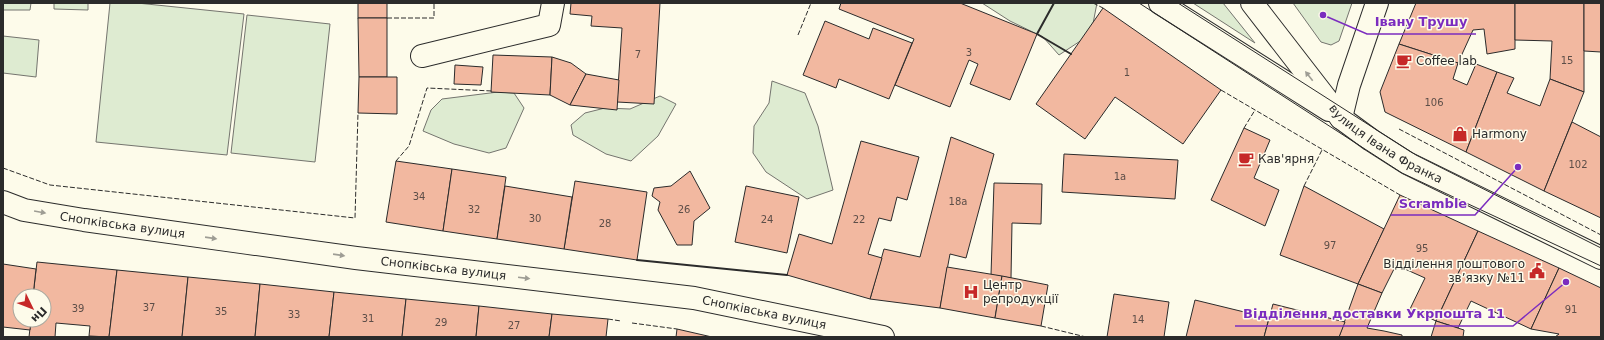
<svg xmlns="http://www.w3.org/2000/svg" width="1604" height="340" font-family="'DejaVu Sans',sans-serif">
<style>
.green{fill:#deebd1;stroke:#74746e}
.building{fill:#f2b8a0;stroke:#2b2b2b}
.lines{fill:none;stroke-linecap:round;stroke-linejoin:round}
.minor-casing{stroke:#2b2b2b;stroke-width:24}
.major-casing{stroke:#2b2b2b;stroke-width:24}
.minor{stroke:#fdfbea;stroke-width:22}
.major{stroke:#fdfbea;stroke-width:22}
.tram{stroke:#2b2b2b;stroke-width:1}
.fence{stroke:#2b2b2b;stroke-width:1;stroke-dasharray:5 2;stroke-linecap:butt}
.wall{stroke:#2b2b2b;stroke-width:2}
.oneway{fill:#9e9d94}
.labels{text-anchor:middle;stroke-width:3;stroke-linejoin:round;paint-order:stroke}
.number-label{font-size:10px;fill:#5d4e48}
.poi-label{font-size:12px;fill:#2b2b2b;stroke:#fdfbea;text-anchor:start}
.street-label{font-size:12px;fill:#2b2b2b;stroke:#fdfbea}
.leader{fill:none;stroke:#7b2cbf;stroke-width:1.5}
.callout-dot{fill:#7b2cbf;stroke:#fdfbea;stroke-width:1.5}
.callout-label{font-size:13px;text-anchor:middle;font-weight:bold;fill:#7b2cbf;stroke:#fdfbea;stroke-width:3;stroke-linejoin:round;paint-order:stroke}
</style>
<rect width="100%" height="100%" fill="#fdfbea"/>
<!-- green -->
<g class="green">
<path d="M3,3H31L30,10H3Z"/>
<path d="M54,3H88V10L54,9Z"/>
<path d="M110,3H137L244,14L227,155L96,142Z"/>
<path d="M982,3H1097L1091,34L1059,55L1043,37L1010,21Z"/>
<path d="M1193,3H1223L1255,43Z"/>
<path d="M1293,3H1352L1339,41L1331,45L1321,42Z"/>
<path d="M247,15L330,24L315,162L231,153Z"/>
<path d="M3,36L39,40L36,77L3,73Z"/>
<path d="M772,81L805,93L818,126L833,190L807,199L766,172L753,153L754,126L769,103Z"/>
<path d="M498,92L514,93L524,108L506,148L489,153L454,144L423,131L431,110L442,99Z"/>
<path d="M660,96L676,104L658,136L631,161L606,154L573,135L571,125L585,113L605,108L630,109Z"/>
</g>
<!-- building -->
<g class="building">
<rect x="358" y="3" width="29" height="15"/>
<path d="M571,3H660L654,104L617,102L622,28L591,26L592,16L570,14Z"/>
<path d="M841,3H960L1037,34L1010,100L970,84L978,64L969,60L950,107L895,85L914,39L839,9Z"/>
<path d="M1416,3H1515V49L1487,54L1484,29L1473,30L1458,63L1399,44Z"/>
<path d="M1515,3H1584V92L1550,79L1552,41L1515,40Z"/>
<path d="M1584,3H1601V52L1584,51Z"/>
<path d="M1103,8L1221,90L1183,144L1115,97L1085,139L1036,104Z"/>
<path d="M358,18H387V77H359Z"/>
<path d="M825,21L869,39L873,28L912,43L889,99L839,79L836,88L803,75Z"/>
<path d="M1399,44L1458,63L1453,79L1467,85L1476,64L1497,72L1466,152L1385,112L1380,92Z"/>
<path d="M493,55L552,57L550,95L491,92Z"/>
<path d="M552,57L571,63L586,74L570,105L550,95Z"/>
<path d="M455,65L483,67L481,85L454,84Z"/>
<path d="M1497,72L1514,78L1507,93L1540,106L1550,79L1584,92L1544,191L1466,152Z"/>
<path d="M586,74L619,80L617,110L570,105Z"/>
<path d="M359,77H397V114L358,113Z"/>
<path d="M1572,122L1601,137V218L1544,191Z"/>
<path d="M1244,128L1270,140L1254,178L1279,190L1265,226L1211,200Z"/>
<path d="M951,137L994,154L966,258L950,254L940,308L870,299L884,249L920,257Z"/>
<path d="M861,141L919,157L907,200L897,197L891,221L879,218L868,254L882,258L870,299L787,275L799,234L832,244Z"/>
<path d="M1064,154L1178,160L1175,199L1062,192Z"/>
<path d="M396,161L452,169L443,231L386,222Z"/>
<path d="M452,169L506,177L497,239L443,231Z"/>
<path d="M690,171L710,208L694,221L692,245H677L658,210L660,202L652,196L654,188L671,186Z"/>
<path d="M575,181L647,192L637,260L564,249Z"/>
<path d="M994,183L1042,184L1041,224L1012,223L1011,278L991,275Z"/>
<path d="M505,186L572,197L564,249L497,239Z"/>
<path d="M746,186L799,197L787,253L735,242Z"/>
<path d="M1304,186L1384,229L1358,284L1280,255Z"/>
<path d="M1400,195L1478,231L1436,321L1410,309L1425,278L1396,265L1382,293L1358,284Z"/>
<path d="M1478,231L1559,268L1531,329L1471,301L1458,328L1436,321Z"/>
<path d="M37,262L117,270L109,337L89,336L90,326L56,323L55,337H29L31,320H44V296H33Z"/>
<path d="M3,264L36,269L33,296H20V320H31L30,330L3,327Z"/>
<path d="M947,267L1002,276L995,318L940,308Z"/>
<path d="M1559,268L1601,288V337H1555L1559,334L1531,329Z"/>
<path d="M117,270L188,277L182,337H109Z"/>
<path d="M1002,276L1048,285L1041,326L995,318Z"/>
<path d="M188,277L260,284L255,337H182Z"/>
<path d="M260,284L334,292L329,337H255Z"/>
<path d="M1358,284L1382,293L1367,328L1384,331L1402,335V337H1339Z"/>
<path d="M334,292L406,299L402,337H329Z"/>
<path d="M1114,294L1169,302L1164,337H1107Z"/>
<path d="M406,299L479,306L476,337H402Z"/>
<path d="M1195,300L1269,318L1264,337H1186Z"/>
<path d="M1273,304L1345,322L1339,337H1264Z"/>
<path d="M479,306L552,314L549,337H476Z"/>
<path d="M552,314L608,319L606,337H549Z"/>
<path d="M1436,321L1464,330L1463,337H1431Z"/>
<path d="M677,329L712,337H676Z"/>
</g>
<g class="lines">
<defs>
<g id="minor">
<path d="M422,56L549,25L553,3"/>
<path d="M1341,118L1349,85L1377,3"/>
</g>
<g id="major">
<path d="M1160,3L1329,110"/>
<path id="s1" d="M1252,3L1341,118L1371,140L1407,163L1601,258"/>
<path id="s2" d="M3,202L24,210L84,220L356,258L694,298L883,337"/>
</g>
</defs>
<!-- minor casing -->
<use href="#minor" class="minor-casing"/>
<!-- major casing -->
<use href="#major" class="major-casing"/>
<!-- minor -->
<use href="#minor" class="minor"/>
<!-- major -->
<use href="#major" class="major"/>
<!-- tram -->
<g class="tram">
<path d="M1139,3L1402,173L1601,266"/>
<path d="M1178,3L1416,155L1601,248"/>
</g>
<!-- fence -->
<g class="fence">
<path d="M1093,3L1103,8"/>
<path d="M387,18H434V3"/>
<path d="M798,35L811,3"/>
<path d="M1221,90L1400,195"/>
<path d="M1244,128L1255,110"/>
<path d="M1399,129L1601,235"/>
<path d="M396,161L409,146L427,88L492,91"/>
<path d="M3,168L50,185L355,218L358,113"/>
<path d="M1304,186L1322,150"/>
<path d="M608,319L621,321"/>
<path d="M632,323L677,329"/>
<path d="M1041,326L1086,337"/>
</g>
<!-- wall -->
<g class="wall">
<path d="M1054,3L1037,34L1071,54"/>
<path d="M637,260L787,275"/>
</g>
</g>
<!-- one-way arrows -->
<defs><path id="oneway-solid" d="M-6-.8H1V-3.2L6.5 0L1 3.2V.8H-6Z"/></defs>
<g class="oneway">
<use href="#oneway-solid" transform="translate(1309 76) rotate(-128)"/>
<use href="#oneway-solid" transform="translate(40 212) rotate(10)"/>
<use href="#oneway-solid" transform="translate(211 238) rotate(8)"/>
<use href="#oneway-solid" transform="translate(339 255) rotate(8)"/>
<use href="#oneway-solid" transform="translate(524 278) rotate(7)"/>
</g>
<!-- icons -->
<defs>
<symbol id="cafe-bare" viewBox="-9 -9 18 18"><path d="M-5.5-4.5H6V0H3Q3 3.5 0 3.5H-2.5Q-5.5 3.5-5.5 0ZM3-3.2v2h1.7v-2ZM-6 4.5H4V6H-6Z" fill="#c62828" stroke="#fdfbea" stroke-width="2.5" paint-order="stroke"/></symbol>
<symbol id="shop-bare" viewBox="-9 -9 18 18"><path d="M-5-2.5h2.3a2.7 3.5 0 0 1 5.4 0H5L5.5 6h-11ZM-1.5-2.5h3a1.5 2.3 0 0 0-3 0Z" fill="#c62828" stroke="#fdfbea" stroke-width="2.5" paint-order="stroke"/></symbol>
<symbol id="civic-bare" viewBox="-9 -9 18 18"><path d="M-.6-6.5H3V-4.5H.6V-3L4-1V1h2V6H-6V1h2V-1L-.6-3ZM-1.2 2.5V6h2.4V2.5Z" fill="#c62828" stroke="#fdfbea" stroke-width="2.5" paint-order="stroke"/></symbol>
<symbol id="hospital-bare" viewBox="-9 -9 18 18"><path d="M-5-5h3v3.5h4V-5h3V5h-3V1.5h-4V5h-3Z" fill="#c62828" stroke="#fdfbea" stroke-width="2.5" paint-order="stroke"/></symbol>
</defs>
<g fill-rule="evenodd">
<use href="#cafe-bare" x="1393" y="50" width="22" height="22"/>
<use href="#shop-bare" x="1449" y="123" width="22" height="22"/>
<use href="#cafe-bare" x="1235" y="148" width="22" height="22"/>
<use href="#civic-bare" x="1526" y="260" width="22" height="22"/>
<use href="#hospital-bare" x="960" y="281" width="22" height="22"/>
</g>
<g class="labels">
<!-- number labels -->
<g class="number-label">
<text x="969" y="56">3</text>
<text x="638" y="58">7</text>
<text x="1567" y="64">15</text>
<text x="1127" y="76">1</text>
<text x="1434" y="106">106</text>
<text x="1578" y="168">102</text>
<text x="1120" y="180">1а</text>
<text x="419" y="200">34</text>
<text x="958" y="205">18а</text>
<text x="474" y="213">32</text>
<text x="684" y="213">26</text>
<text x="535" y="222">30</text>
<text x="767" y="223">24</text>
<text x="859" y="223">22</text>
<text x="605" y="227">28</text>
<text x="1330" y="249">97</text>
<text x="1422" y="252">95</text>
<text x="149" y="311">37</text>
<text x="78" y="312">39</text>
<text x="1571" y="313">91</text>
<text x="221" y="315">35</text>
<text x="294" y="318">33</text>
<text x="368" y="322">31</text>
<text x="1138" y="323">14</text>
<text x="441" y="326">29</text>
<text x="514" y="329">27</text>
</g>
<!-- poi labels -->
<g class="poi-label">
<text x="1416" y="65">Coffee lab</text>
<text x="1472" y="138">Harmony</text>
<text x="1258" y="163">Кав'ярня</text>
<text x="1525" y="268" text-anchor="end">Відділення поштового<tspan x="1525" dy="14">зв’язку №11</tspan></text>
<text x="983" y="289">Центр<tspan x="983" dy="14">репродукції</tspan></text>
</g>
<!-- street labels -->
<g class="street-label">
<text dy="4" stroke="none"><textPath href="#s1" startOffset="197">вулиця Івана Франка</textPath></text>
<text dy="4" stroke="none"><textPath href="#s2" startOffset="122">Снопківська вулиця</textPath></text>
<text dy="4" stroke="none"><textPath href="#s2" startOffset="446">Снопківська вулиця</textPath></text>
<text dy="4" stroke="none"><textPath href="#s2" startOffset="770">Снопківська вулиця</textPath></text>
</g>
</g>
<!-- callouts -->
<path class="leader" d="M1323 15L1367 34H1476M1518 167L1475 215H1391M1566 282L1513 326H1235"/>
<g class="callout-dot">
<circle cx="1323" cy="15" r="4"/>
<circle cx="1518" cy="167" r="4"/>
<circle cx="1566" cy="282" r="4"/>
</g>
<g class="callout-label">
<text x="1421" y="26">Івану Трушу</text>
<text x="1433" y="208">Scramble</text>
<text x="1374" y="318">Відділення доставки Укрпошта 11</text>
</g>
<!-- border -->
<rect width="1604" height="340" fill="none" stroke="#2b2b2b" stroke-width="8"/>
<!-- north arrow -->
<g transform="translate(32 308) rotate(133)"><circle r="19" fill="#fdfbea" stroke="#a9a89e"/>
<path d="M0-3L7 15L0 10L-7 15Z" fill="#c62828"/>
<text y="-6" font-size="11" font-weight="bold" text-anchor="middle" fill="#2b2b2b">Пн</text>
</g>
</svg>
